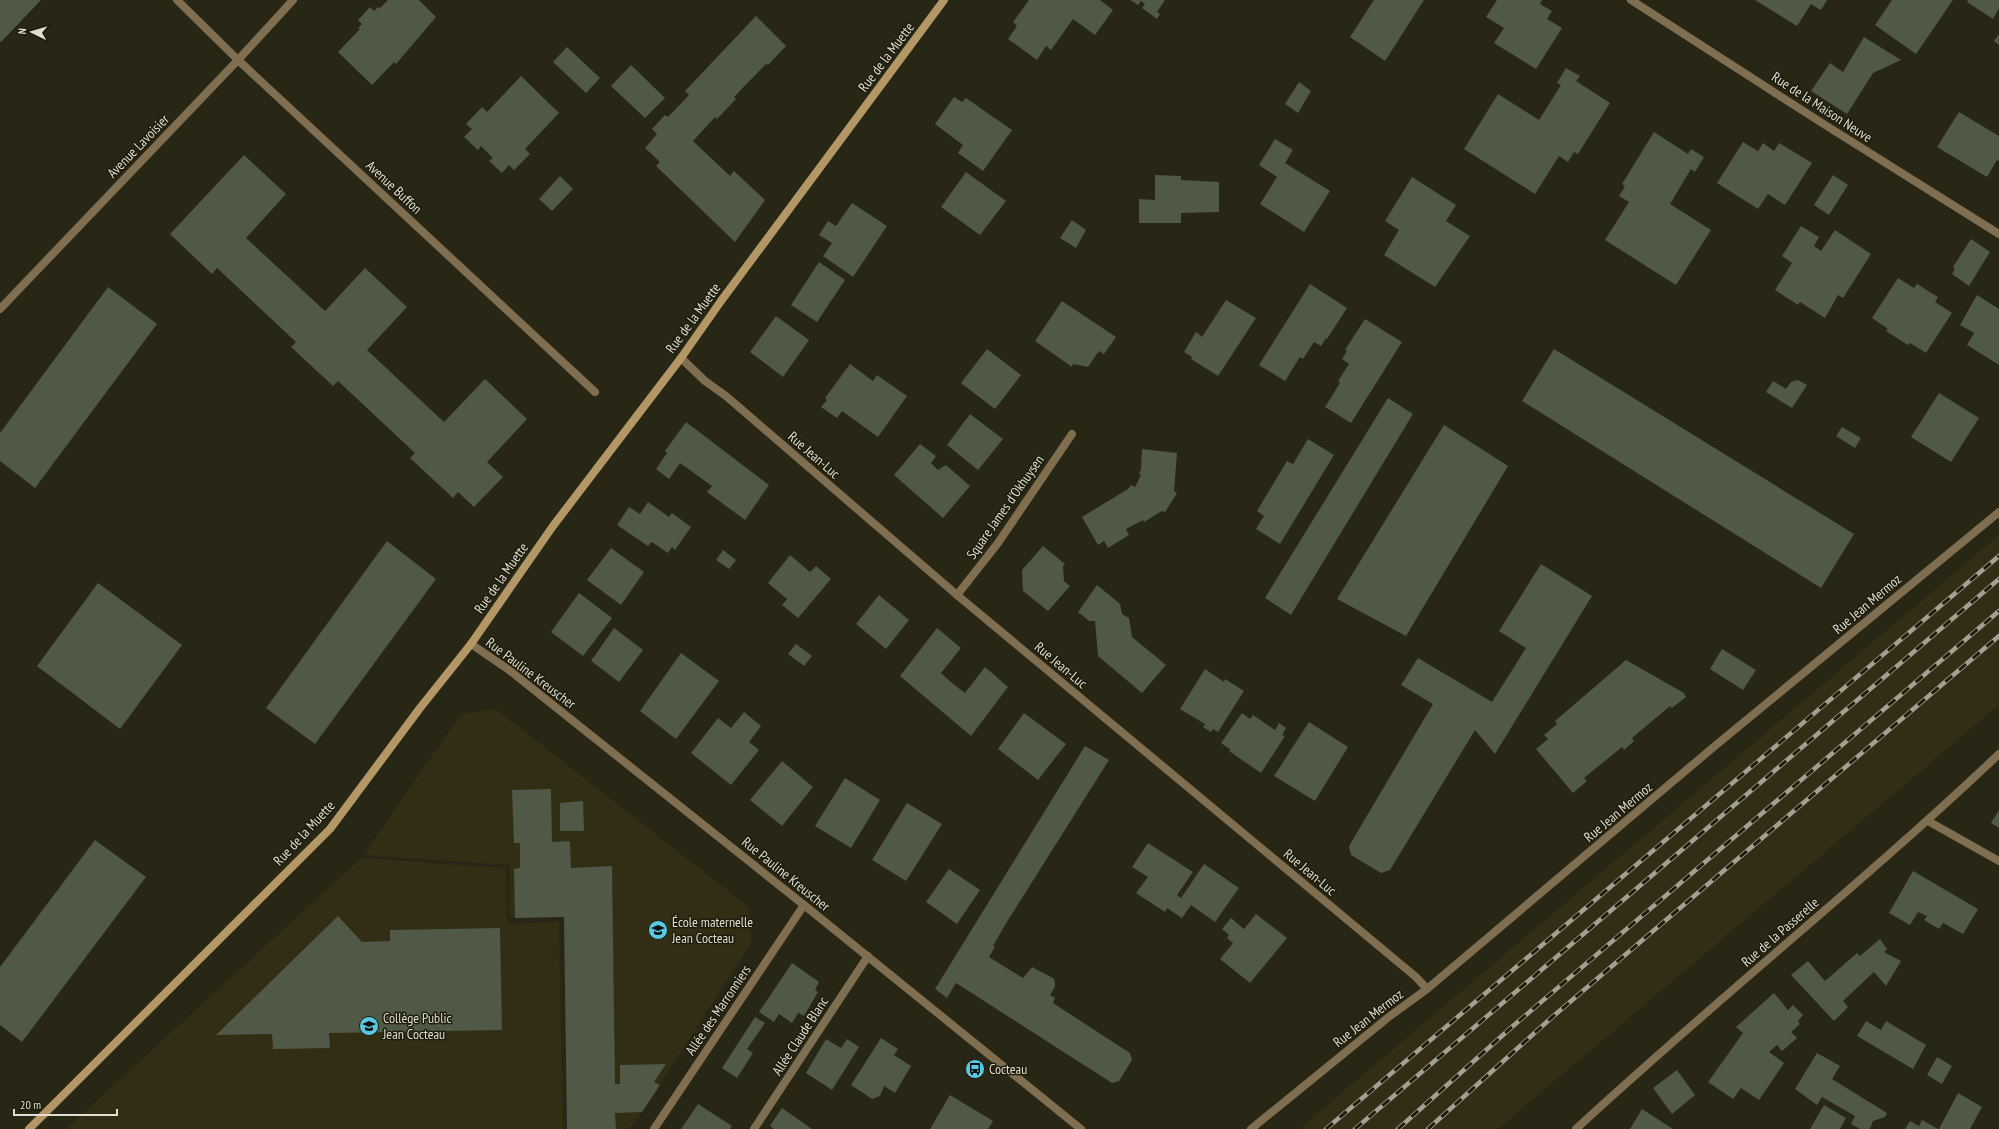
<svg xmlns="http://www.w3.org/2000/svg" width="1999" height="1129" font-family="'PT Sans Narrow',sans-serif">
<style>
.built{fill:#312e15}
.building{fill:#505846}
.lines{fill:none;stroke-linecap:round;stroke-linejoin:round}
.lane{stroke:#806e50;stroke-width:8}
.street{stroke:#806e50;stroke-width:8}
.secondary{stroke:#b49766;stroke-width:8}
.rail-casing{stroke:#a2a093;stroke-width:4.5}
.rail{stroke:#1e1c0b;stroke-width:3;stroke-dasharray:9;stroke-linecap:butt}
.labels{text-anchor:middle;stroke-width:3;stroke-linejoin:round;paint-order:stroke}
.street-label{font-size:14px;fill:#dfded3;stroke:#1e1c0b}
.poi-label{font-size:14px;fill:#dfded3;stroke:#1e1c0b;text-anchor:start}
</style>
<rect width="100%" height="100%" fill="#282614"/>
<!-- built -->
<g class="built">
<path d="M1999,535V705L1498,1129H1299Z"/>
<path d="M496,709L749,907L752,942L642,1112L629,1129H567L564,917H510V865L363,855L461,714Z"/>
<path d="M361,858L506,868L507,924L559,922L563,1129H66Z"/>
</g>
<!-- building -->
<g class="building">
<path d="M0,0H41L1,42L0,41Z"/>
<path d="M388,0H419L436,17L396,64L394,62L372,85L338,52L360,29L358,28L362,24L358,20L370,7L374,11L378,7L380,8Z"/>
<path d="M1029,0H1100L1113,10L1095,35L1073,19L1051,50L1046,46L1037,60L1008,39L1017,26L1013,22Z"/>
<path d="M1130,0H1165L1157,12L1160,14L1157,19L1142,8L1145,4L1141,1L1138,5Z"/>
<path d="M1374,0H1424L1385,61L1350,37Z"/>
<path d="M1497,0H1542L1540,4L1552,11L1547,19L1562,28L1536,69L1494,43L1504,28L1486,17Z"/>
<path d="M1755,0H1827L1821,10L1811,4L1797,26Z"/>
<path d="M1892,0H1953L1916,54L1875,25Z"/>
<path d="M1968,0H1999V8L1993,19L1967,2Z"/>
<path d="M756,16L786,46L768,65L766,64L734,97L736,99L717,119L715,117L693,141L730,176L734,171L765,200L735,242L656,166L660,162L645,148L657,134L652,129L665,115L668,117L689,95L685,91Z"/>
<path d="M1999,34V45L1994,41Z"/>
<path d="M1864,37L1901,60L1873,73L1847,114L1811,91L1830,63L1843,72Z"/>
<path d="M567,47L600,78L586,93L553,62Z"/>
<path d="M631,65L665,98L645,118L611,86Z"/>
<path d="M1566,68L1580,76L1576,81L1610,103L1578,154L1574,152L1568,162L1559,156L1535,194L1464,149L1498,94L1539,120L1561,85L1557,83Z"/>
<path d="M521,76L559,113L525,149L530,154L514,170L509,165L502,173L489,161L493,158L481,146L478,150L464,137L472,129L466,124L482,107L487,112Z"/>
<path d="M1299,82L1311,91L1298,113L1285,104Z"/>
<path d="M954,97L962,102L966,98L1012,130L983,171L958,153L963,145L935,124Z"/>
<path d="M1959,112L1999,136V161L1997,160L1987,177L1937,147Z"/>
<path d="M1654,132L1688,154L1691,149L1704,157L1695,172L1691,169L1670,204L1711,230L1676,285L1605,240L1629,202L1619,196L1625,186L1622,184Z"/>
<path d="M1275,139L1293,150L1285,163L1330,191L1304,232L1260,204L1277,177L1259,165Z"/>
<path d="M1743,142L1758,151L1763,143L1774,151L1779,143L1812,163L1785,205L1768,194L1758,209L1717,183Z"/>
<path d="M244,155L286,194L246,238L325,311L365,268L407,307L367,350L444,422L485,379L527,419L487,462L503,477L474,507L458,492L453,498L410,458L415,453L338,381L333,386L291,347L296,342L217,268L212,274L170,234Z"/>
<path d="M966,172L1006,201L980,235L941,207Z"/>
<path d="M1155,175L1181,176V180L1219,182V212L1181,213V223H1139V199L1155,200Z"/>
<path d="M1833,175L1848,185L1829,215L1814,205Z"/>
<path d="M560,176L573,189L552,211L539,199Z"/>
<path d="M1412,177L1456,205L1446,221L1470,236L1435,287L1384,255L1399,230L1385,221Z"/>
<path d="M852,203L887,226L853,277L823,256L832,243L819,235L828,221L836,226Z"/>
<path d="M1072,220L1086,230L1076,248L1060,238Z"/>
<path d="M1801,226L1819,237L1814,246L1821,251L1835,230L1871,254L1843,298L1838,295L1825,318L1800,302L1798,305L1775,290L1792,263L1782,256Z"/>
<path d="M1971,239L1990,252L1969,286L1952,274L1955,268L1953,267Z"/>
<path d="M819,262L845,280L817,322L791,305Z"/>
<path d="M1898,278L1914,288L1917,284L1938,297L1935,302L1952,313L1926,353L1910,343L1908,345L1886,331L1888,329L1872,318Z"/>
<path d="M1310,284L1347,308L1327,339L1326,338L1321,346L1314,342L1303,359L1300,357L1285,381L1259,365Z"/>
<path d="M108,287L157,324L35,488L0,461V433Z"/>
<path d="M1977,295L1999,309V365L1967,345L1974,333L1960,325Z"/>
<path d="M1226,300L1256,318L1218,376L1191,359L1192,357L1184,352L1196,332L1202,337Z"/>
<path d="M1062,301L1116,337L1104,354L1099,351L1088,367L1073,364L1072,367L1035,341Z"/>
<path d="M776,316L809,340L783,377L750,352Z"/>
<path d="M1365,319L1402,342L1351,423L1325,407L1340,383L1338,381L1349,364L1342,359L1347,351L1345,350Z"/>
<path d="M987,349L1021,375L995,409L961,383Z"/>
<path d="M1554,349L1854,534L1821,588L1522,401Z"/>
<path d="M850,364L873,381L877,375L907,396L878,437L842,411L837,418L821,407L827,400L825,398Z"/>
<path d="M1798,380L1807,385L1792,408L1766,392L1773,381L1786,389L1791,382Z"/>
<path d="M1939,393L1979,418L1951,462L1911,437Z"/>
<path d="M1388,398L1413,414L1291,615L1265,598Z"/>
<path d="M970,414L1003,439L978,470L947,445Z"/>
<path d="M686,422L769,485L745,520L707,492L712,486L680,463L669,479L656,469L667,453L665,451Z"/>
<path d="M1444,425L1508,466L1406,636L1337,599Z"/>
<path d="M1842,427L1861,438L1855,448L1836,436Z"/>
<path d="M1308,439L1334,455L1280,544L1256,529L1264,516L1257,511L1287,461L1293,464Z"/>
<path d="M920,444L936,456L931,463L938,470L946,465L970,486L943,518L894,475Z"/>
<path d="M1142,449L1177,453L1174,491L1177,493L1165,512L1162,511L1144,522L1143,520L1126,529L1129,535L1108,548L1104,541L1098,545L1082,517L1128,489L1131,485L1135,487L1141,475L1139,474L1141,469Z"/>
<path d="M648,502L669,517L672,513L691,527L675,550L672,547L668,553L652,542L648,546L617,525L629,507L640,514Z"/>
<path d="M387,541L436,579L315,744L266,708Z"/>
<path d="M1043,546L1065,564L1063,566L1064,581L1070,586L1048,611L1023,591L1022,570Z"/>
<path d="M611,548L644,572L621,605L587,580Z"/>
<path d="M723,550L736,560L729,569L716,560Z"/>
<path d="M790,555L810,572L816,566L831,579L798,618L782,605L787,599L768,583Z"/>
<path d="M1541,564L1592,596L1495,754L1475,730L1390,870L1381,873L1351,855L1349,846L1433,704L1401,685L1418,658L1492,702L1526,648L1499,631Z"/>
<path d="M98,583L182,645L120,729L37,666Z"/>
<path d="M1097,585L1120,604L1122,614L1129,618L1132,637L1166,665L1142,693L1098,656L1095,621H1089L1078,612Z"/>
<path d="M579,593L612,618L583,656L551,632Z"/>
<path d="M879,595L909,620L886,649L856,624Z"/>
<path d="M614,628L643,650L619,682L591,661Z"/>
<path d="M937,628L961,648L941,673L952,683L965,693L985,667L1008,687L971,736L900,676Z"/>
<path d="M796,644L812,656L804,666L788,654Z"/>
<path d="M1722,649L1756,670L1743,690L1710,669Z"/>
<path d="M681,653L719,681L676,739L640,711Z"/>
<path d="M1626,660L1684,693L1686,697L1672,708L1670,706L1632,738L1634,741L1624,750L1622,747L1584,778L1587,781L1573,793L1536,749L1548,739L1544,735L1557,724L1555,721Z"/>
<path d="M1205,669L1224,682L1225,679L1244,691L1218,732L1213,729L1211,732L1203,727L1205,724L1180,709Z"/>
<path d="M744,712L761,726L749,742L759,750L731,785L691,753L718,718L731,728Z"/>
<path d="M1024,713L1066,744L1038,780L998,749Z"/>
<path d="M1242,713L1250,719L1253,715L1275,730L1279,723L1286,728L1282,735L1285,736L1261,773L1229,751L1231,750L1221,743Z"/>
<path d="M1309,722L1348,747L1315,801L1274,776Z"/>
<path d="M1085,746L1109,760L1005,925L993,946L995,947L989,957L1023,978L1032,967L1053,978L1055,982V987L1050,995L1055,998L1053,1003L1130,1053L1132,1060L1119,1081L1112,1083L956,983L947,998L935,989Z"/>
<path d="M782,761L813,787L782,826L750,800Z"/>
<path d="M845,778L880,800L851,848L815,826Z"/>
<path d="M551,789L552,842L570,841L571,868L612,866L615,1084H620V1065L666,1064L654,1082L660,1085L642,1112L615,1113L616,1129H567L564,917L515,918L514,869L520,868V843H514L512,790Z"/>
<path d="M583,801L584,831H560V803Z"/>
<path d="M907,803L942,824L906,881L872,860Z"/>
<path d="M1999,810V828L1991,823Z"/>
<path d="M95,840L146,877L22,1042L0,1025V967Z"/>
<path d="M1148,843L1193,872L1177,895L1181,898L1204,864L1239,888L1215,922L1191,905L1182,918L1167,908L1165,912L1136,893L1148,877L1132,867Z"/>
<path d="M949,869L980,890L957,924L926,902Z"/>
<path d="M1913,871L1978,909L1963,934L1943,923L1939,929L1924,920L1927,916L1918,912L1910,925L1889,913Z"/>
<path d="M1256,914L1287,938L1250,983L1220,959L1233,943L1227,938L1229,935L1222,929L1231,918L1244,929Z"/>
<path d="M338,916L362,942L390,941V930L500,928L502,1030L329,1033L330,1048L273,1049L272,1034L216,1035Z"/>
<path d="M1880,939L1887,949L1884,952L1901,961L1886,986L1874,972L1843,1001L1848,1007L1834,1021L1791,975L1808,961L1825,981L1857,953L1860,956Z"/>
<path d="M792,963L819,982L815,990L818,992L804,1016L798,1013L792,1023L779,1014L774,1022L759,1012Z"/>
<path d="M1774,993L1788,1010L1793,1005L1803,1015L1798,1021L1800,1024L1791,1032L1797,1038L1782,1051L1777,1045L1769,1052L1784,1063L1759,1100L1741,1088L1733,1099L1708,1082L1743,1033L1736,1027Z"/>
<path d="M755,1017L765,1023L747,1049L753,1053L737,1078L722,1068Z"/>
<path d="M1866,1021L1881,1030L1886,1021L1926,1045L1913,1069L1857,1036Z"/>
<path d="M881,1038L898,1049L894,1055L911,1066L895,1093L884,1086L880,1096L872,1099L851,1085Z"/>
<path d="M826,1039L841,1048L847,1039L859,1047L832,1090L806,1073Z"/>
<path d="M1817,1053L1840,1066L1832,1079L1887,1113L1885,1117L1873,1121L1870,1129H1860L1851,1124L1855,1116L1822,1097L1817,1105L1795,1089Z"/>
<path d="M1937,1057L1952,1066L1942,1084L1927,1075Z"/>
<path d="M1677,1070L1695,1095L1672,1114L1653,1088Z"/>
<path d="M1958,1093L1982,1107L1970,1129H1939Z"/>
<path d="M950,1095L993,1121L988,1129H930Z"/>
<path d="M698,1104L732,1126L730,1129H681Z"/>
<path d="M1824,1105L1846,1118L1840,1129H1810Z"/>
<path d="M782,1108L812,1129H774L770,1126Z"/>
<path d="M1642,1109L1673,1129H1630Z"/>
<path d="M1922,1120L1938,1129H1905L1910,1121L1919,1126Z"/>
</g>
<g class="lines">
<!-- lane -->
<path class="lane" d="M754,1129L868,956"/>
<!-- street -->
<g class="street">
<path d="M177,0L238,60L595,392"/>
<path d="M1631,0L1822,123L1999,234"/>
<path d="M0,309L238,60L293,0"/>
<path d="M681,358L705,381L726,396L957,595L1416,977L1427,989"/>
<path d="M957,595L998,543L1072,434"/>
<path d="M471,644L509,670L804,905L1081,1129"/>
<path d="M1928,821L1999,861"/>
<path d="M654,1129L804,905"/>
<path d="M1251,1129L1390,1016L1427,989L1716,745L1999,512"/>
<path d="M1576,1129C1714,1001 1862,884 1999,754"/>
</g>
<!-- secondary -->
<path class="secondary" d="M29,1129L330,829L420,708L471,644L553,526L681,358L721,301L944,0"/>
<defs>
<g id="rail">
<path d="M1326,1129L1999,556"/>
<path d="M1355,1129L1999,579"/>
<path d="M1398,1129L1513,1026L1999,611"/>
<path d="M1428,1129L1550,1019L1999,636"/>
</g>
</defs>
<!-- rail casing -->
<use href="#rail" class="rail-casing"/>
<!-- rail -->
<use href="#rail" class="rail"/>
</g>
<!-- icons -->
<defs>
<symbol id="school-disc" viewBox="-11 -11 22 22"><circle r="9.5" fill="#58c9e4" stroke="#1e1c0b"/><path d="M0-5L7-2L0 1L-7-2ZM-4 1L0 2.5L4 1V4Q0 6-4 4Z" fill="#111"/></symbol>
<symbol id="bus-disc" viewBox="-11 -11 22 22"><circle r="9.5" fill="#58c9e4" stroke="#1e1c0b"/><path d="M-5-6H5V4H4V6H2V4H-2V6H-4V4H-5ZM-3.5-4V0h7V-4ZM-3.5 1.2v1.5H-2V1.2ZM2 1.2v1.5H3.5V1.2Z" fill="#111"/></symbol>
</defs>
<g fill-rule="evenodd">
<use href="#school-disc" x="647" y="919" width="22" height="22"/>
<use href="#school-disc" x="358" y="1015" width="22" height="22"/>
<use href="#bus-disc" x="964" y="1058" width="22" height="22"/>
</g>
<g class="labels">
<!-- street labels -->
<g class="street-label">
<text transform="translate(886 57) rotate(-53)" y="5">Rue de la Muette</text>
<text transform="translate(1822 107) rotate(33)" y="5">Rue de la Maison Neuve</text>
<text transform="translate(138 146) rotate(-46)" y="5">Avenue Lavoisier</text>
<text transform="translate(394 187) rotate(43)" y="5">Avenue Buffon</text>
<text transform="translate(693 318) rotate(-54)" y="5">Rue de la Muette</text>
<text transform="translate(814 455) rotate(41)" y="5">Rue Jean-Luc</text>
<text transform="translate(1005 507) rotate(-55)" y="5">Square James d'Okhuysen</text>
<text transform="translate(501 578) rotate(-55)" y="5">Rue de la Muette</text>
<text transform="translate(1867 604) rotate(-40)" y="5">Rue Jean Mermoz</text>
<text transform="translate(1061 665) rotate(40)" y="5">Rue Jean-Luc</text>
<text transform="translate(531 673) rotate(37)" y="5">Rue Pauline Kreuscher</text>
<text transform="translate(1618 812) rotate(-40)" y="5">Rue Jean Mermoz</text>
<text transform="translate(304 833) rotate(-47)" y="5">Rue de la Muette</text>
<text transform="translate(1310 872) rotate(40)" y="5">Rue Jean-Luc</text>
<text transform="translate(786 874) rotate(39)" y="5">Rue Pauline Kreuscher</text>
<text transform="translate(1780 932) rotate(-41)" y="5">Rue de la Passerelle</text>
<text transform="translate(718 1010) rotate(-56)" y="5">Allée des Marronniers</text>
<text transform="translate(1368 1018) rotate(-38)" y="5">Rue Jean Mermoz</text>
<text transform="translate(800 1036) rotate(-57)" y="5">Allée Claude Blanc</text>
</g>
<!-- poi labels -->
<g class="poi-label">
<text x="672" y="927">École maternelle<tspan x="672" dy="16">Jean Cocteau</tspan></text>
<text x="383" y="1023">Collège Public<tspan x="383" dy="16">Jean Cocteau</tspan></text>
<text x="989" y="1074">Cocteau</text>
</g>
</g>
<!-- north arrow -->
<g transform="translate(32 32) rotate(275)" stroke="#1e1c0b" stroke-width="3" paint-order="stroke">
<path d="M0-3L7 15L0 10L-7 15Z" fill="#dfded3"/>
<text y="-6" font-size="11" font-weight="bold" text-anchor="middle" fill="#dfded3">N</text>
</g>
<!-- scale -->
<path d="M14 1109v6h103v-6" fill="none" stroke="#dfded3" stroke-width="2"/>
<text x="20" y="1109" font-size="12" fill="#dfded3" stroke="#1e1c0b" stroke-width="3" paint-order="stroke">20 m</text>
</svg>
